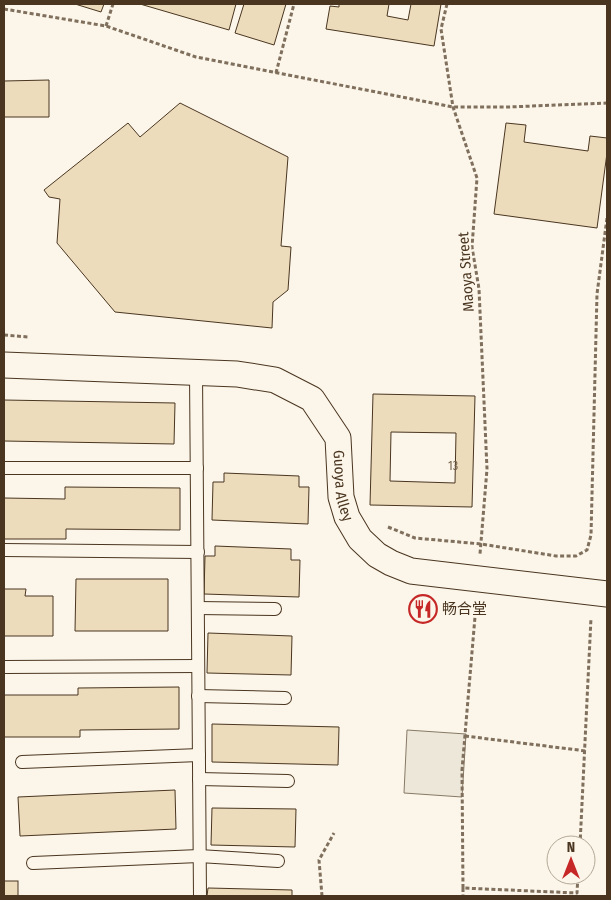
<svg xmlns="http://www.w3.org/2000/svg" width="611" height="900" font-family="'Fira Sans Condensed','Noto Sans SC',sans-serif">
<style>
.parking{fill:#ede7d9;stroke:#887966}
.building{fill:#ecdcbc;stroke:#4a3520;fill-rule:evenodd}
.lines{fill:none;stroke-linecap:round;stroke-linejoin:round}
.lane-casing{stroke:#4a3520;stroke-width:14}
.street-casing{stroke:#4a3520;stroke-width:27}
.path{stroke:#7f6f5c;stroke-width:3;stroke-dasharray:4 2.5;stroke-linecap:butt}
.lane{stroke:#fbf6e9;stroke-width:12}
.street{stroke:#fbf6e9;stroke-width:25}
.labels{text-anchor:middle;stroke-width:4;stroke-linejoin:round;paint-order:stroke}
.number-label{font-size:12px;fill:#725f47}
.street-label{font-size:15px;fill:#4a3520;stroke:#fbf6e9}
.poi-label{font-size:15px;fill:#4a3520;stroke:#fbf6e9;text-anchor:start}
</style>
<rect width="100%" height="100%" fill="#fbf6e9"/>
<!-- parking -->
<path class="parking" d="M407,730L466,734L462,797L404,793Z"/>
<!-- building -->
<g class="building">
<path d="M75,4H104L101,12Z"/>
<path d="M140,4H236L229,30Z"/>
<path d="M244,4H286L274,45L235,33Z"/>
<path d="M339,4H389L387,16L408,20L411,4H441L434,46L326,29L330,6L339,7Z"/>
<path d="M49,80V117H4V81Z"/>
<path d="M180,103L288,157L281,246L291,247L288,290L273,302L272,328L115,312L57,243L60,199L49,197L44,190L128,123L140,137Z"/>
<path d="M506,123L526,125L524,142L588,151L590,136L607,138V153L597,228L494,214Z"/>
<path d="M373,394L475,396L472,507L370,505ZM391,432L456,433L455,483L390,481Z"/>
<path d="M4,400L175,403L174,444L4,441Z"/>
<path d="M224,473L299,476V487H309L308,524L212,520L213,482H224Z"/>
<path d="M65,487L180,488V530L66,529V539H4V498L65,499Z"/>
<path d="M215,546L291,549V560H300L299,597L204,594L205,556H215Z"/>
<path d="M76,579H168V631H75Z"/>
<path d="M4,589H26L25,596H53V636H4Z"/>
<path d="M208,633L292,636L291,675L207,673Z"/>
<path d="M179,687V729L80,730V737H4V695H78V688Z"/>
<path d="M212,724L339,727L338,765L212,762Z"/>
<path d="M175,790L176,829L20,836L18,797Z"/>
<path d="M212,808L296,809L295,847L211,845Z"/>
<rect x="4" y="881" width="14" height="15"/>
<path d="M208,888L292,890V896H207Z"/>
</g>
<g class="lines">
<defs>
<g id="lane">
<path d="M196,373L200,896"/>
<path d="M4,468H197"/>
<path d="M4,550L198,552"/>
<path d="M198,608L275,609"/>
<path d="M4,667L198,666"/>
<path d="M198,696L285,698"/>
<path d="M22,762L199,755"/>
<path d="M199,779L288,781"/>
<path d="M33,863L199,856L278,861"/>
</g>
<g id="street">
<path id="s1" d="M4,365L237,374L275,380L312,399L338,438L341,497L347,517L360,539L377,555L391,563L411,571L607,594"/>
</g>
</defs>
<!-- lane casing -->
<use href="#lane" class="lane-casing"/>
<!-- street casing -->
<use href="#street" class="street-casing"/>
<!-- path -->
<g class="path">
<path d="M447,4L441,29L453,107L477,178L472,247L479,289L487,469L480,554"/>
<path d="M4,9L106,26L196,57L453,107H508L607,103"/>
<path d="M106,26L113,4"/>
<path d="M276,73L294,4"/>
<path d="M4,335L28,337"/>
<path d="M388,527L415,538L481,544L556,556H576L587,550L591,535L597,294L607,218"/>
<path d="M476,605L462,770L463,888L577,893L578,875"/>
<path d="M465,736L586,751"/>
<path d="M580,845L591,618"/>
<path d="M463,888V896"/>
<path d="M322,896L319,860L334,833"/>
</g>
<!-- lane -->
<use href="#lane" class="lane"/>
<!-- street -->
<use href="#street" class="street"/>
</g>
<!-- icons -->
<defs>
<symbol id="restaurant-ring" viewBox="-11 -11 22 22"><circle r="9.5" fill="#fbf6e9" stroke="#c62828" stroke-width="1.5"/><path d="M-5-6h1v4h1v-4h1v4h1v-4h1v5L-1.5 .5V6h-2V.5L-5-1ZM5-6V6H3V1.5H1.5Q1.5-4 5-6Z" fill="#c62828"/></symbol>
</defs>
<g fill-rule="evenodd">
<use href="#restaurant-ring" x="407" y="593" width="32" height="32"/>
</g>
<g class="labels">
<!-- number labels -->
<g class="number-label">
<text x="453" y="470">13</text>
</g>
<!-- street labels -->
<g class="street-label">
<text transform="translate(466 272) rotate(-94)" y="5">Maoya Street</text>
<text dy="5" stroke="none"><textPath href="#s1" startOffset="408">Guoya Alley</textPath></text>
</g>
<!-- poi labels -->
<g class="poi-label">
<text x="442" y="614">畅合堂</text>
</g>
</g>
<!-- border -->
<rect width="611" height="900" fill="none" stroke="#4a3520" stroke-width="10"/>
<!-- north arrow -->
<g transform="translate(571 860)"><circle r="24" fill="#fbf6e9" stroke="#b4a999"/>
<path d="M0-4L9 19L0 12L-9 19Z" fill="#c62828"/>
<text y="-8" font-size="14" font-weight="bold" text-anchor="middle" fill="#4a3520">N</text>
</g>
</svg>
